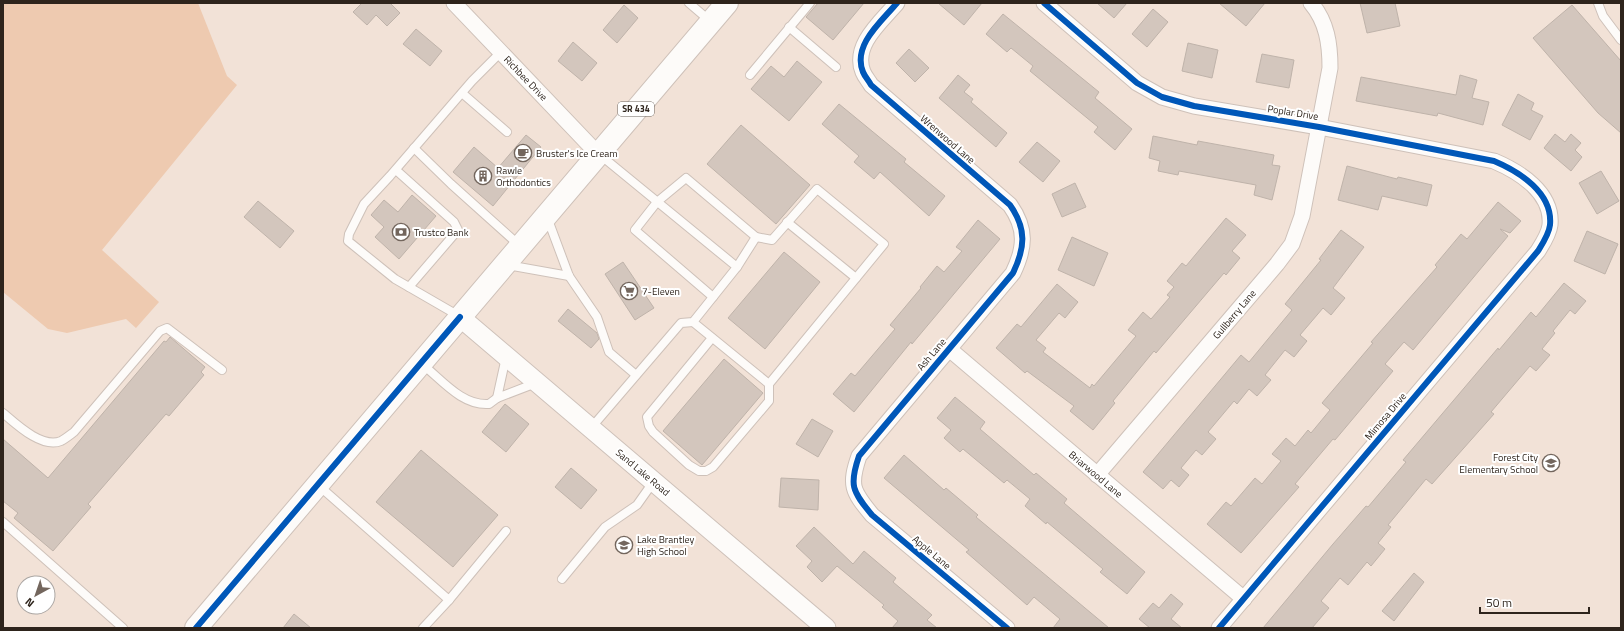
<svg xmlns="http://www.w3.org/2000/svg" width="1624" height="631" font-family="'Titillium Web',sans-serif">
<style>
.green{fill:#eecab0}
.building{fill:#d3c6bd;stroke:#bfb3aa}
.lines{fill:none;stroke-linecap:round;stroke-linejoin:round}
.service-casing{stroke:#cec1b9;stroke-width:10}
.minor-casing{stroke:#cec1b9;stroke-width:17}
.tertiary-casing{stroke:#cec1b9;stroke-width:21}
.primary-casing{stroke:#cec1b9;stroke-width:24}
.service{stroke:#fdfbf9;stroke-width:8}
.minor{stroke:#fdfbf9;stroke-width:15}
.tertiary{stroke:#fdfbf9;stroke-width:19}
.primary{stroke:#fdfbf9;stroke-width:22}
.cycleway-casing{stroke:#fff;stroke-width:8}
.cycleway{stroke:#0057b8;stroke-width:6}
.labels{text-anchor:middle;stroke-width:4;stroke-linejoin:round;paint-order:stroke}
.shield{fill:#fff;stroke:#6d6660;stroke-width:1}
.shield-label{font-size:9px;font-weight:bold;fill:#2e241c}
.street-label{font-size:10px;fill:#2e241c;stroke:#fff}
.poi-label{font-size:10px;fill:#2e241c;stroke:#fff;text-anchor:start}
</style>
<rect width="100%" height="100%" fill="#f2e2d7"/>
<!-- green -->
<path class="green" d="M3,3H198L227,76L237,85L102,250L159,302L136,328L126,319L67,333L48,329L3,292Z"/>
<!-- building -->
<g class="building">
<path d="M362,3H390L400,13L387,26L376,15L367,25L353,12Z"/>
<path d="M818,3H864L833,40L806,17Z"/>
<path d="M938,3H982L964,25Z"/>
<path d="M1097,3H1127L1114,18Z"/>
<path d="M1219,3H1265L1246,26Z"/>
<path d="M1360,3H1395L1400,26L1367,33Z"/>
<path d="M624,5L638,18L617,43L603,30Z"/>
<path d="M1572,5L1621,61V133L1598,113L1533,38Z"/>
<path d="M1153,9L1168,22L1147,47L1132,34Z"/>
<path d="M1003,14L1099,92L1095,98L1132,129L1115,150L1094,132L1098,127L1030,71L1033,66L1011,48L1007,52L986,34Z"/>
<path d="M416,29L442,51L430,66L403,44Z"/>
<path d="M573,42L597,63L582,81L558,61Z"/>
<path d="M1188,43L1218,50L1212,78L1182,71Z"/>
<path d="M909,49L929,68L915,82L896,63Z"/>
<path d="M1262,54L1294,60L1289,88L1256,82Z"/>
<path d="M797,61L822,82L789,121L751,89L771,66L784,77Z"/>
<path d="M958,75L970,85L964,92L973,99L971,102L1007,133L996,147L939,98Z"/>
<path d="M1460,75L1477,80L1472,98L1489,102L1483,125L1438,113L1437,116L1356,101L1361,77L1456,95Z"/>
<path d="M1518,94L1534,103L1531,110L1543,116L1530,140L1502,125Z"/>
<path d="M839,104L906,159L904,162L945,196L929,216L880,172L874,179L854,162L859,156L822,124Z"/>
<path d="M741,125L810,185L776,224L707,164Z"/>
<path d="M1555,134L1565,142L1571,134L1581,143L1575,150L1582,157L1571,171L1544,148Z"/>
<path d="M526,135L541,147L493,206L453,172L474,147L498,168Z"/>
<path d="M1153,136L1197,145L1198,141L1274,155L1272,165L1280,166L1272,200L1254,195L1256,185L1179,171L1178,175L1158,171L1160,161L1149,158Z"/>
<path d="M1037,142L1060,161L1043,182L1019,162Z"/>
<path d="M1347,166L1397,179L1398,177L1432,185L1427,206L1382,196L1378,210L1338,200Z"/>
<path d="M1601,171L1619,201L1597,214L1579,183Z"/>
<path d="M1075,183L1086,207L1062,217L1052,194Z"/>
<path d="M412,195L436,216L399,259L375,237L384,227L371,215L384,200L398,212Z"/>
<path d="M258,201L294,231L280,248L244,217Z"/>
<path d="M1498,202L1521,221L1510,233L1500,229L1508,236L1413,350L1404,342L1385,364L1393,371L1335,440L1333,439L1295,484L1299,487L1241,553L1207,524L1226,502L1231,506L1255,478L1262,484L1281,461L1272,454L1286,438L1295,446L1308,430L1311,433L1330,410L1322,403L1373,343L1371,342L1437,267L1435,265L1461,234L1467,239Z"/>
<path d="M1226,218L1246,235L1232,251L1240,258L1226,275L1224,273L1156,353L1154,351L1113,401L1115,403L1093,430L1070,411L1074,406L1027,371L1025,373L996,348L1017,324L1021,327L1057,284L1078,302L1065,318L1059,313L1036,340L1046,348L1043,352L1090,388L1092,384L1094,386L1136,336L1128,330L1143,312L1151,319L1170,297L1167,295L1174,287L1167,281L1182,263L1186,266Z"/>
<path d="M978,220L1000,239L912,344L911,342L854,412L833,394L851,373L855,376L895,329L890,325L921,288L920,287L937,266L944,272L962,251L956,247Z"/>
<path d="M1341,230L1364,247L1333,288L1345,298L1331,315L1323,308L1300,335L1307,341L1294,357L1285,350L1265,375L1271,380L1257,396L1249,389L1237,404L1234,401L1208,432L1216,439L1202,455L1196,450L1181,468L1189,475L1179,487L1171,480L1163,489L1143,472L1241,355L1249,362L1292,310L1285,304L1321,260L1319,259Z"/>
<path d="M1587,231L1618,244L1605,274L1574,261Z"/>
<path d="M1072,237L1108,253L1094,286L1058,270Z"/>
<path d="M784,252L820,282L765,349L728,318Z"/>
<path d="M623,262L654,308L635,320L605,274Z"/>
<path d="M1564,283L1586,301L1575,314L1570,310L1553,331L1555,333L1542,349L1550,355L1536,371L1530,366L1491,412L1494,414L1432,484L1426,479L1388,525L1391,527L1378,543L1385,549L1371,566L1367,562L1348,585L1340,578L1321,601L1329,608L1312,628H1263L1333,544L1366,506L1368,507L1406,462L1403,460L1498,348L1499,350L1531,312L1536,317Z"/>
<path d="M568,309L597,333L599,339L591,348L558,321Z"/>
<path d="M170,337L205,367L201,372L204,375L169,416L166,414L88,504L91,507L53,551L14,518L18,513L3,501V439L48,478L164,341L166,342Z"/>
<path d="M724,359L763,393L702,465L663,431Z"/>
<path d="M955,397L985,422L980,429L1034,475L1036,473L1067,499L1064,503L1145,572L1127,594L1100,572L1103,569L1047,522L1046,524L1025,506L1030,499L1007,480L1004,483L963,449L960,452L944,438L951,430L937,418Z"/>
<path d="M505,404L529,424L506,452L482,432Z"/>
<path d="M812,419L833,431L818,457L796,444Z"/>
<path d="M421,450L498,515L453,567L376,502Z"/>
<path d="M904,455L944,490L946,488L978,515L976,517L1109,628H1053L1060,619L1034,597L1027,605L966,552L969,550L884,478Z"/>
<path d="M571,468L597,490L581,509L555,487Z"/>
<path d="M781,478L819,480L818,510L779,507Z"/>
<path d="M814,527L853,564L864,551L896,578L893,582L932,615L927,620L937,628H892L898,621L882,607L884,605L837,566L822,582L807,567L812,561L796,546Z"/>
<path d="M1414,573L1424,582L1394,621L1382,611Z"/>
<path d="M1171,594L1183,604L1171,619L1182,628H1150L1139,619L1153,603L1159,608Z"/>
<path d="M294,614L311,628H283Z"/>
</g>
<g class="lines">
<defs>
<g id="service">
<path d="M689,3L710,21"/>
<path d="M1598,3L1603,16L1621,40"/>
<path d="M789,27L836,67"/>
<path d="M750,75L810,3"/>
<path d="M462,93L507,132"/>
<path d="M414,148L451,184L519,245"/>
<path d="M396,170L454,222L458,230L409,287"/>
<path d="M547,217L569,276L597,317L609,352L636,375"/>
<path d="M787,222L856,278"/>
<path d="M507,265L569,276"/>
<path d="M713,297L635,230L657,202L686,178L756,237L737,267"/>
<path d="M459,316L395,279L348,241L349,234L364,204L390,176L472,81L501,52"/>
<path d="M693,322L769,384L884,244L817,189L772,240L756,237"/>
<path d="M712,338L647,417L649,426L653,432L689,465L699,471H706L713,467L769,401V384"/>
<path d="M506,357L497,398L536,383"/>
<path d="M422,364C442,380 462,406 489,404L497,398"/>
<path d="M3,413C16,424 42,449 61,441C65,439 70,435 74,432L160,331L167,328L222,370"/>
<path d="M591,428L681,323L693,322L737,267L599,154"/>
<path d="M318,485L449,600L506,531"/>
<path d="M3,522L123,628"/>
<path d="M562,579L605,527L637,505L654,481"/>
<path d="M423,628L449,600"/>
</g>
<g id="minor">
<path d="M454,3L598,154"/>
<path d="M897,3C882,21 852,45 863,72C865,77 869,81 871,85L1010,205C1027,229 1025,248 1013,273L859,456C849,485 852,491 872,515L1007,628"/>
<path d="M1044,3L1137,83L1162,97L1194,106L1319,127L1494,161C1520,172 1553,193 1550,225C1549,234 1543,243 1538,251L1219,628"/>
<path d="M948,348L1244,599"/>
<path d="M1097,475L1277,264L1292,244L1302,216L1330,68C1330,44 1327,22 1311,3"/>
</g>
<path id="tertiary" d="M460,317L826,628"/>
<path id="primary" d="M196,628L727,3"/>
</defs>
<!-- service casing -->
<use href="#service" class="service-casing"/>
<!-- minor casing -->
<use href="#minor" class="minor-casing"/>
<!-- tertiary casing -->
<use href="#tertiary" class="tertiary-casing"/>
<!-- primary casing -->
<use href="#primary" class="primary-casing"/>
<!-- service -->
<use href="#service" class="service"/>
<!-- minor -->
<use href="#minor" class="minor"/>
<!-- tertiary -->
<use href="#tertiary" class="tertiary"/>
<!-- primary -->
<use href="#primary" class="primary"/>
<defs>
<g id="cycleway">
<path d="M897,3C882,21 852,45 863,72C865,77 869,81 871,85L1010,205C1027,229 1025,248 1013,273L859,456C849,485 852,491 872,515L1007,628"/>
<path d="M1044,3L1137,83L1162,97L1194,106L1319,127L1494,161C1520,172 1553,193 1550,225C1549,234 1543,243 1538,251L1219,628"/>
<path d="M196,628L460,317"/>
</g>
</defs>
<!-- cycleway casing -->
<use href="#cycleway" class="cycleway-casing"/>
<!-- cycleway -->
<use href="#cycleway" class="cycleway"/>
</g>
<!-- icons -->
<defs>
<symbol id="cafe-ring" viewBox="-11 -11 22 22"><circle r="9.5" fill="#fff" stroke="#73665d" stroke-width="1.5"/><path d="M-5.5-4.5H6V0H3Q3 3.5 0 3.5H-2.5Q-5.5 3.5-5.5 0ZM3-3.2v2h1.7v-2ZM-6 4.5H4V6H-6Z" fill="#73665d"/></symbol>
<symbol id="building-ring" viewBox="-11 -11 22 22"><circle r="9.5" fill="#fff" stroke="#73665d" stroke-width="1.5"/><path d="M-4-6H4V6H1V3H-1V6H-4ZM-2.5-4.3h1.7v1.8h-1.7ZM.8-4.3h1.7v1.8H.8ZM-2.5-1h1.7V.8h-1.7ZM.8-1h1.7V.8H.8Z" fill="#73665d"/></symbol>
<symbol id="bank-ring" viewBox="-11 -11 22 22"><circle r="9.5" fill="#fff" stroke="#73665d" stroke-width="1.5"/><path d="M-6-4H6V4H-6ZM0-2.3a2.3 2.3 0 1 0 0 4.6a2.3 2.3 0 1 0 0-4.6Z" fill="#73665d"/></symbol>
<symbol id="supermarket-ring" viewBox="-11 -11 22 22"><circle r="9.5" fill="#fff" stroke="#73665d" stroke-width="1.5"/><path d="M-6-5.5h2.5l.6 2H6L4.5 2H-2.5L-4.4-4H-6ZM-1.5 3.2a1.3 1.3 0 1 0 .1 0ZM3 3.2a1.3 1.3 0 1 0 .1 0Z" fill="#73665d"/></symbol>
<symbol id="school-ring" viewBox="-11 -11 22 22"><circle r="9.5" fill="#fff" stroke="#73665d" stroke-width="1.5"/><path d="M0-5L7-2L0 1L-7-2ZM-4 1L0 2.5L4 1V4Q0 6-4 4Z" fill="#73665d"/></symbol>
</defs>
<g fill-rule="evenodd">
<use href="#cafe-ring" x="513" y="143" width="20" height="20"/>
<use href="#building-ring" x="473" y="166" width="20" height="20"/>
<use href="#bank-ring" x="391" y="222" width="20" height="20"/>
<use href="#supermarket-ring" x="619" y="281" width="20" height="20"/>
<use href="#school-ring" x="1541" y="453" width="20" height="20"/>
<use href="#school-ring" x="614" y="535" width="20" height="20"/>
</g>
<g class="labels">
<!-- shield labels -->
<rect class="shield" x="618" y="102" width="36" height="14" rx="3"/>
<g class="shield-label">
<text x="636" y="112">SR 434</text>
</g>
<!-- street labels -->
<g class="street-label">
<text transform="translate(526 78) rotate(46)" y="4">Richbee Drive</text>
<text transform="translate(1293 112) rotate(9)" y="4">Poplar Drive</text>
<text transform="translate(948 139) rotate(41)" y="4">Wrenwood Lane</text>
<text transform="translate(1234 314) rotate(-50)" y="4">Gullberry Lane</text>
<text transform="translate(931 354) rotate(-50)" y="4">Ash Lane</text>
<text transform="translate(1385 416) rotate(-50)" y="4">Mimosa Drive</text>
<text transform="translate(643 472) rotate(40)" y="4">Sand Lake Road</text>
<text transform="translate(1096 474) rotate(40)" y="4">Briarwood Lane</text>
<text transform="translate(932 552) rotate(40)" y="4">Apple Lane</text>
</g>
<!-- poi labels -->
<g class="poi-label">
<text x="536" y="157">Bruster's Ice Cream</text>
<text x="496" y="174">Rawle<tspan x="496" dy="12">Orthodontics</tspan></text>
<text x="414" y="236">Trustco Bank</text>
<text x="642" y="295">7-Eleven</text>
<text x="1538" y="461" text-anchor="end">Forest City<tspan x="1538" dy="12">Elementary School</tspan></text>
<text x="637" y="543">Lake Brantley<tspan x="637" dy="12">High School</tspan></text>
</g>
</g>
<!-- border -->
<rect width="1624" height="631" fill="none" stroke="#2e241c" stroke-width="8"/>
<!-- north arrow -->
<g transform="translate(36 595) rotate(220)"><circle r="19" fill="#ffffff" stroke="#aba7a4"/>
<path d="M0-3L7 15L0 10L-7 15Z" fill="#73665d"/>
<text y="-6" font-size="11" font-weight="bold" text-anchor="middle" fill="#2e241c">N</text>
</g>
<!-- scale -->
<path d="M1480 607v6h109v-6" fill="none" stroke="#2e241c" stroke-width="2"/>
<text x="1486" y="607" font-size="12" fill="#2e241c" stroke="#ffffff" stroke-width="3" paint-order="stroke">50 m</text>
</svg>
